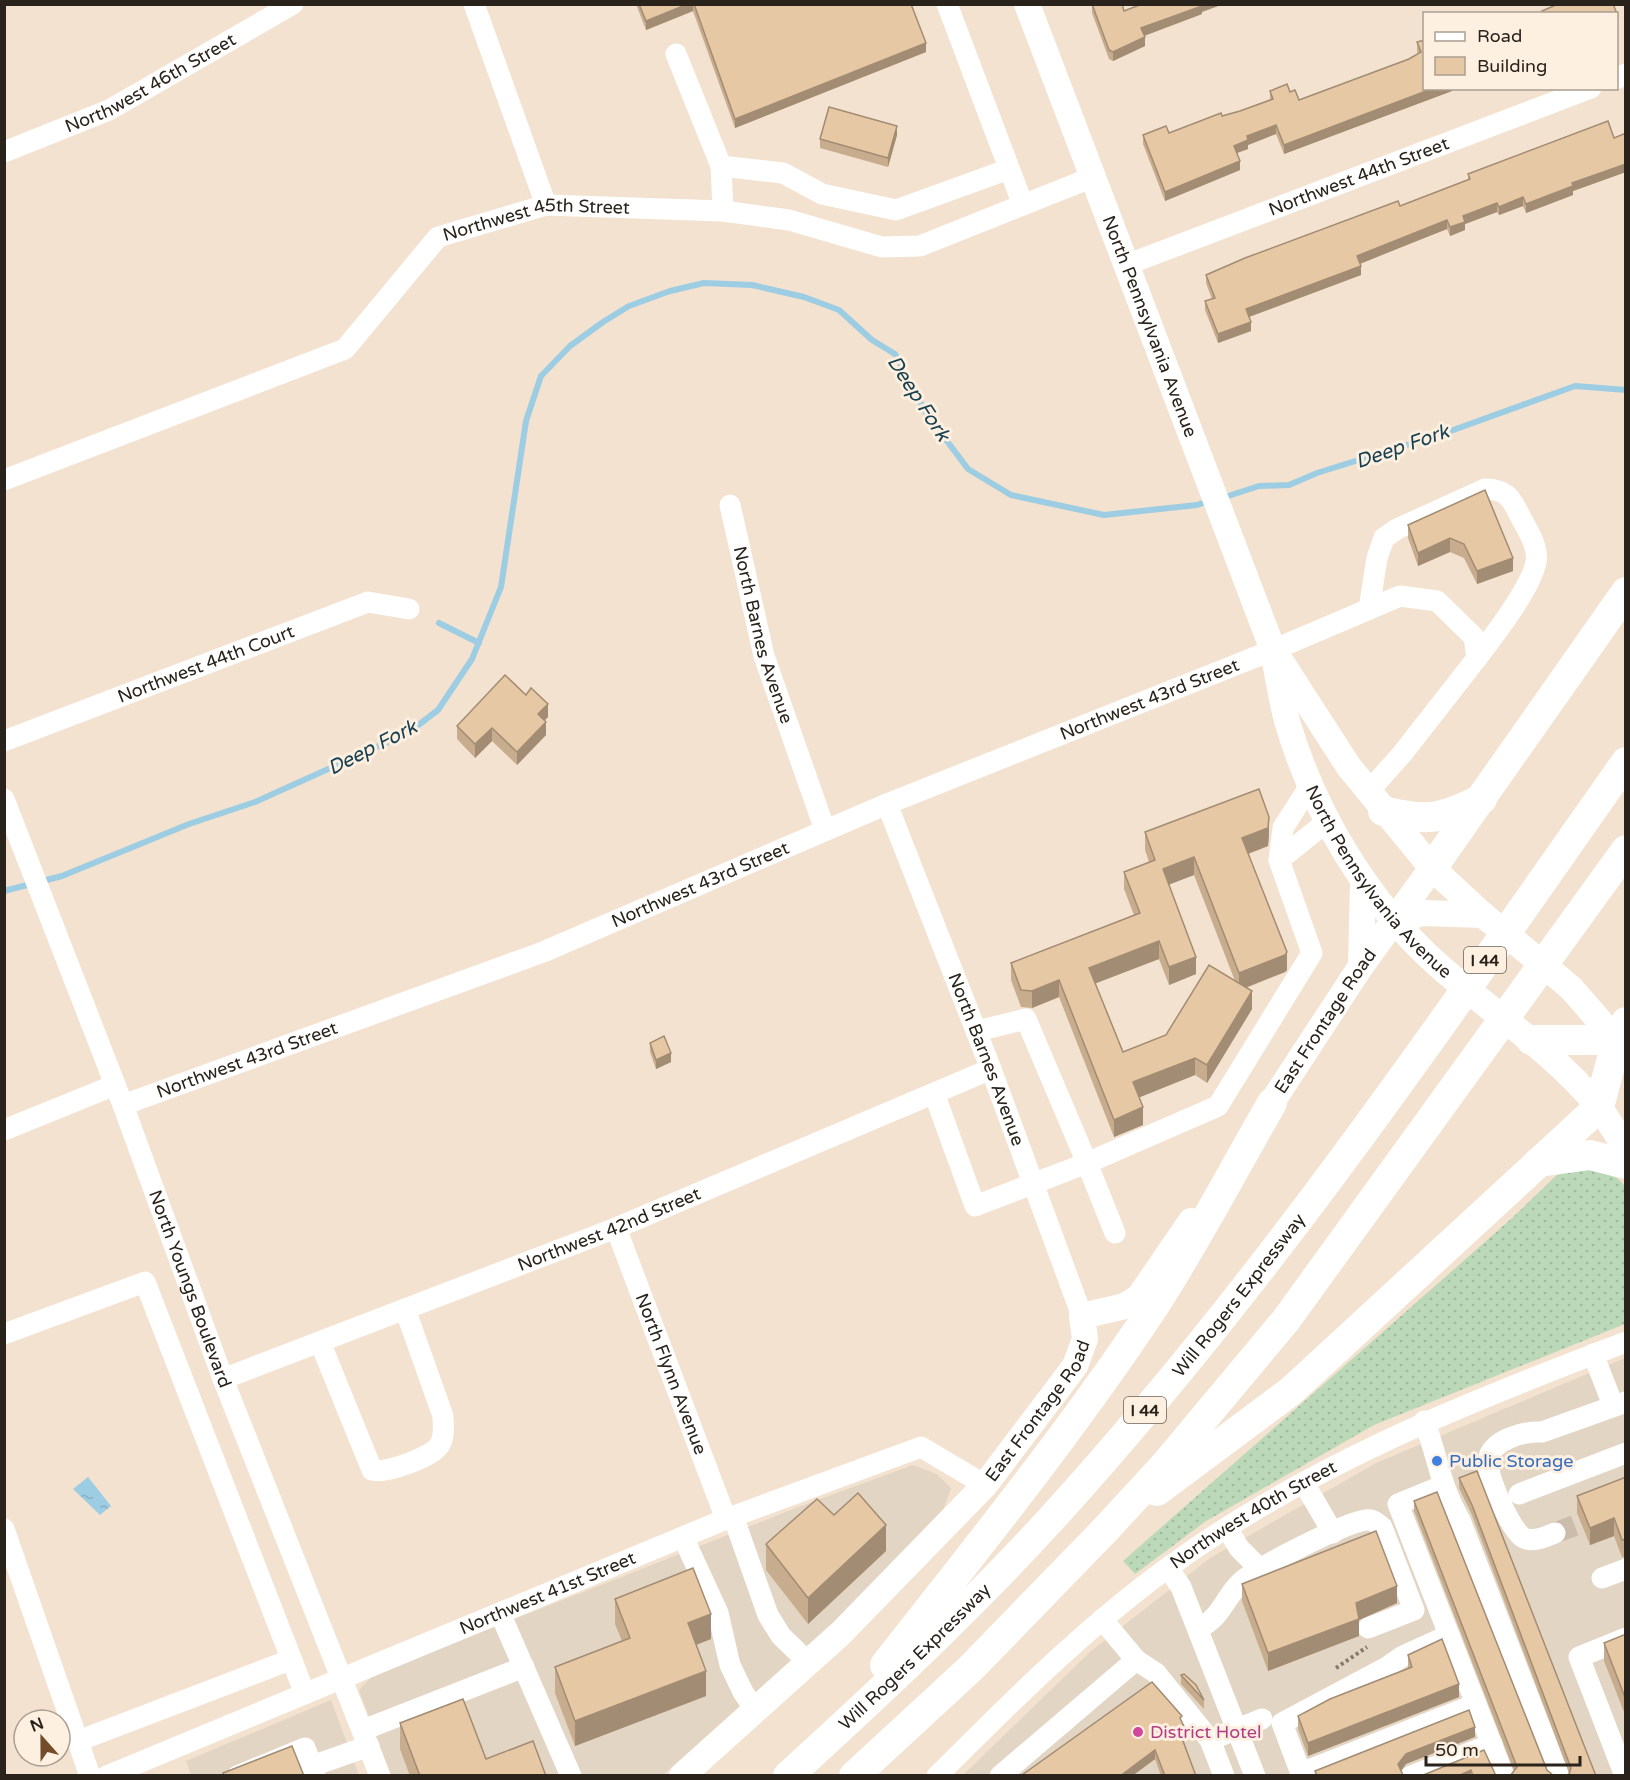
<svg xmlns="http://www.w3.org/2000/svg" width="1630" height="1780" font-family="'Varela Round',sans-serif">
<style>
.commercial{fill:#e2d5c3}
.grass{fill:url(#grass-dots)}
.water{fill:url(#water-ripples)}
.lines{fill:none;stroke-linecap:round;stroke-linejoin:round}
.stream{stroke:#9dcde3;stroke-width:6}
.minor-tunnel{stroke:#cbbcab;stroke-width:21;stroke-dasharray:21 10;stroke-linecap:butt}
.path{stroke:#857a6d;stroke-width:4;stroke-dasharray:3 3;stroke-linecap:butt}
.minor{stroke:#fff;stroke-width:21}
.major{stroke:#fff;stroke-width:26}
.highway{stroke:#fff;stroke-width:30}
.wall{fill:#c7ac8d;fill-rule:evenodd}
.shaded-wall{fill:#a28c73}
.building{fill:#e7c8a4;stroke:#a28c73;stroke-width:1.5}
.shop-dot{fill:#3f7fe0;stroke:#fef0e0;stroke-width:2}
.hotel-dot{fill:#d1479c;stroke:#fef0e0;stroke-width:2}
.labels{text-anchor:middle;stroke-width:6;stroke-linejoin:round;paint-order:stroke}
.shield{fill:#fef0e0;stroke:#696056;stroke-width:1.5}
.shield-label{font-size:16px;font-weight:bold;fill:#29231b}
.street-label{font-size:18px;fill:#29231b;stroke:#fef0e0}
.shop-label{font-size:18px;fill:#366cbe;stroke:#fef0e0;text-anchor:start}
.hotel-label{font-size:18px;fill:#b23c85;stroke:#fef0e0;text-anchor:start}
.water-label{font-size:20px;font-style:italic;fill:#174050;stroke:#fef0e0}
</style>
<defs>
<pattern id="grass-dots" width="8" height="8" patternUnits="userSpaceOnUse" patternTransform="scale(1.5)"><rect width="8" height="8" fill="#bbd9b9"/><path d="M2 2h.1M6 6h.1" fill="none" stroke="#a1ba9e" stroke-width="1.8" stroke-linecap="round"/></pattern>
<pattern id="water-ripples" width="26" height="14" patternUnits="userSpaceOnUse" patternTransform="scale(1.5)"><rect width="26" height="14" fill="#9dcde3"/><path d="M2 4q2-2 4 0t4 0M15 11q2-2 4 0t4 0" fill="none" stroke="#87b0c2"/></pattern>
</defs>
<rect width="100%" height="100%" fill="#f3e2cf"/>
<!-- commercial -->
<g class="commercial">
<path d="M1625,1358V1775L962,1776L1091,1651L1210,1558L1376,1463Z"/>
<path d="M913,1465L937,1474L951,1488L940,1519L873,1587L663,1775H391L359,1690L373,1675L796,1508Z"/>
<path d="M331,1700L359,1775H191L186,1761Z"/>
</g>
<!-- grass -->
<path class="grass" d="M1587,1167L1617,1178L1625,1186V1324L1374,1425L1206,1521L1135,1574L1123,1561L1511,1219L1558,1174Z"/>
<!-- water -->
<path class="water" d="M88,1477L111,1506L100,1515L73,1489Z"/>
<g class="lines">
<!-- stream -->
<g class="stream">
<path d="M1222,498L1259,486L1289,485L1317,473L1445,433L1575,386L1626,390"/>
<path d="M439,623L479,643"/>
<path d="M4,891L62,876L189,824L255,802L408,733L438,710L472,659L501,587L526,421L541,376L570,346L603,322L629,306L670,291L704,283L752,285L804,297L839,310L872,340L895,354L926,413L968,469L1011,495L1104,515L1197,505L1209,501"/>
</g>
<!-- minor-tunnel -->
<path class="minor-tunnel" d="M1555,1533L1626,1506"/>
<!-- path -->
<path class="path" d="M1336,1668L1367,1647"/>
<!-- minor -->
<g class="minor">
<path d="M474,4L546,205"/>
<path d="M947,4L1023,205"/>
<path d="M676,54L721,166L783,173L822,194L896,210L1009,169"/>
<path d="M1616,79L1626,74"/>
<path id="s1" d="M4,152L109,110L293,4"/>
<path d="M721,166L723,211"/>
<path id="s2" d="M1126,265L1591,88"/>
<path id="s3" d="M4,480L345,349L438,237L546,205L723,211L789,220L882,247L920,246L1093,177"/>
<path id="s4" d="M730,505L764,656L825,830"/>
<path d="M1369,609L1377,558L1384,538L1397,529L1485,489C1505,489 1511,497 1519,514C1526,528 1539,546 1536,562C1531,588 1494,636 1477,658"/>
<path id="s5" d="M4,741L368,602L409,609"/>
<path id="s6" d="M4,799L123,1105L223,1379L380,1776"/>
<path id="s7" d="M887,804L991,1069L1082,1316"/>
<path d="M1279,860L1329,820"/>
<path d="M977,1031L1026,1019L1087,1163L1218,1106L1312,953L1279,860L1283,828L1311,784"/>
<path d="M934,1093L975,1206L1087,1163L1115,1233"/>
<path id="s8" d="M123,1105L543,952L887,804L1273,650L1400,596L1437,601L1474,637L1477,658L1402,754L1368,792"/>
<path d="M4,1130L115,1085"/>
<path id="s9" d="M616,1228L726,1519"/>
<path d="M4,1334L145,1282L305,1694"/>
<path d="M320,1342L372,1470C385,1474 434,1457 440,1444C445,1436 443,1425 443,1416L405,1309"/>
<path d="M1593,1354L1613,1405"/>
<path id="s10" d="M223,1379L616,1228L991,1069"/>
<path d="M1424,1421C1438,1456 1440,1486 1460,1520L1559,1776"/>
<path d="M1304,1483L1333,1533"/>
<path d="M1442,1486L1398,1504L1504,1776"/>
<path d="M1519,1494L1626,1453"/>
<path d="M733,1516L768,1615L781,1636L808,1662"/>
<path d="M1227,1528L1239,1548L1261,1570"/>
<path d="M4,1529L90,1776"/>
<path d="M1555,1533C1546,1536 1534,1543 1524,1538C1512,1533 1485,1473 1488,1460C1492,1439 1525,1431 1542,1432L1626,1402"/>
<path d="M683,1537L718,1613L730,1665L743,1692L755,1710"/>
<path d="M1168,1568L1181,1587L1255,1776"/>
<path d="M1602,1578L1626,1569"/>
<path d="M500,1613L571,1776"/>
<path d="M1102,1619L1136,1660L1156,1673L1210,1740L1262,1719"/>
<path d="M1198,1628C1220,1620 1225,1597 1241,1582C1258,1567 1344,1523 1366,1520C1373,1519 1377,1523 1382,1527L1414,1610L1368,1628"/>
<path d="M363,1730L524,1667"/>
<path d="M1210,1740L1224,1776"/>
<path d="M78,1741L290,1660"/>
<path d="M1301,1773L1476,1704"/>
<path id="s11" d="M107,1776L726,1519L921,1447L985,1485"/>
<path d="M237,1776L305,1748L312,1766"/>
<path d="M315,1776L312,1766L369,1746"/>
<path id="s12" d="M937,1776C1010,1703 1083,1630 1166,1569C1306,1466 1465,1403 1626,1342"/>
<path d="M1000,1776L1136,1660"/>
<path d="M1302,1776L1282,1723L1387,1667L1403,1656L1449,1635"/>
<path d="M1411,1776L1492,1744"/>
<path d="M1625,1776L1579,1657L1626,1638"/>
</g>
<!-- major -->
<g class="major">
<path id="s13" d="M1027,4L1273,650C1277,673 1281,698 1287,721C1313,811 1368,903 1438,965C1491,1012 1553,1051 1598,1106C1608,1119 1616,1134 1626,1148"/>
<path d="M1280,660L1349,767L1432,868L1483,915L1571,988L1625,1050"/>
<path d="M1394,921L1423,913L1483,915"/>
<path d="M1361,966L1363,881"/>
<path id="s14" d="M1261,1119L1361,966L1432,868"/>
<path id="s15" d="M682,1776L841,1633L985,1485L1075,1366L1085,1339L1082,1316L1125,1306L1139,1297L1191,1221"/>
</g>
<!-- highway -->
<g class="highway">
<path d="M1383,811C1428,822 1440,819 1482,799"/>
<path d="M1432,868L1626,592"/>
<path d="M1531,1040H1617"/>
<path d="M1539,1162L1590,1155L1626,1164"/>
<path d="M1157,1491L1291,1391L1599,1107L1617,1040L1626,1022"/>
<path d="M885,1665C976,1549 1069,1434 1151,1311C1195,1244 1232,1172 1272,1103"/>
<path id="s16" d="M788,1776C879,1693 970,1608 1053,1517C1266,1283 1444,1020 1626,762"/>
<path d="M854,1776L971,1668L1105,1530L1164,1466L1286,1320L1626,850"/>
</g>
</g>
<!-- wall -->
<g class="wall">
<path d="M636,4H911L926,52L735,128L693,11L646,30Z"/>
<path d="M1092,4L1124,11L1202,12V14L1144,36L1145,46L1113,61L1109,59L1092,13Z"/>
<path d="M1417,42L1452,88V91L1284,154L1276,134L1248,145V149L1237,153L1240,170L1165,201L1143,144V135L1169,133L1240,111L1270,100V91L1290,92L1299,100L1409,59L1418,54L1417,51Z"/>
<path d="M1626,133V172L1573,191V195L1526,213L1523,206L1499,215L1497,212L1465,224V230L1450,236L1447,229L1410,243L1360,264L1361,275L1249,317L1251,331L1218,343L1205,310V301L1212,299L1206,283V275L1400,206L1468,180V174L1614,138Z"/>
<path d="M897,135L888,167L820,148V139Z"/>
<path d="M1485,490L1513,571L1477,584L1464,558L1450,552L1418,566L1408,538V525Z"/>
<path d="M548,717L544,721L546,735L517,765L492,741L475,758L457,739V726Z"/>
<path d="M1145,832L1269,834L1268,846L1248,854L1287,970L1285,972L1246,988L1252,1009L1207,1083L1195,1075L1139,1097L1143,1125L1114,1137L1059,997L1032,1008L1021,1007L1011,980V963L1134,915L1124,889V872L1149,862L1145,850ZM1194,875L1235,981L1166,1035L1123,1052L1095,983L1159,959L1169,985L1196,974L1169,884Z"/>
<path d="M650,1043L671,1062L656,1069L650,1052Z"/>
<path d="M1626,1477V1557H1622L1614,1536L1590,1545L1577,1513V1496Z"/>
<path d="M1459,1478L1596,1776L1569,1774V1773L1472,1515L1459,1488Z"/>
<path d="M1414,1501L1547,1770L1514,1771L1414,1511Z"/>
<path d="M834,1515L886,1551L808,1624L766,1570V1544Z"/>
<path d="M1242,1584L1397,1603L1359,1620V1636L1268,1671L1242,1601Z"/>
<path d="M615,1599L711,1639L696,1645L706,1696L575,1746L555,1693V1667L622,1641L615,1624Z"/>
<path d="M1626,1634V1717L1604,1661V1643Z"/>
<path d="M1408,1655L1459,1697L1308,1756L1298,1729V1716L1408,1668Z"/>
<path d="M1181,1675L1204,1700V1709L1181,1684Z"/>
<path d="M1182,1721L1185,1738L1183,1739L1196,1776H1161L1155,1759L1132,1776H1022Z"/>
<path d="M400,1723L486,1759L546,1776H410L400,1749Z"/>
</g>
<!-- shaded-wall -->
<g class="shaded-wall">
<path d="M688,4H693V11L646,30V21Z"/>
<path d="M1201,4H1224L1202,12V14L1141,37V28Z"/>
<path d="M1145,37V46L1113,61V52Z"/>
<path d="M926,43V52L735,128V119Z"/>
<path d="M1434,88H1452V91L1284,154V145Z"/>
<path d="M1276,125V134L1248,145V149L1234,154V146L1247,136Z"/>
<path d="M897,126V135L888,167V158Z"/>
<path d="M1240,161V170L1165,201V192Z"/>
<path d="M1626,164V172L1573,191V195L1526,213V204L1572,183Z"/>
<path d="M1523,197V206L1499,215V207Z"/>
<path d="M1497,203V212L1465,224V230L1450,236V227L1463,216Z"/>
<path d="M1447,220V229L1357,265V256Z"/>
<path d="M1361,266V275L1246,318V309Z"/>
<path d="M1251,322V331L1218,343V334Z"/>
<path d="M1450,538V552L1418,566V553Z"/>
<path d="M1513,558V571L1477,584V571Z"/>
<path d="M548,704V717L538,727V714Z"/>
<path d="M546,722V735L517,765V752Z"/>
<path d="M492,728V741L475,758V744Z"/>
<path d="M1269,817V834L1268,846L1242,856V838Z"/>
<path d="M1194,857V875L1163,887V869Z"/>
<path d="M1159,941V959L1089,986V968Z"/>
<path d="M1287,952V970L1285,972L1239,990V973Z"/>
<path d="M1196,957V974L1169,985V967Z"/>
<path d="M1059,980V997L1032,1008V991Z"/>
<path d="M1252,991V1009L1207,1083V1065Z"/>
<path d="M671,1053V1062L656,1069V1060Z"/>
<path d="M1195,1058V1075L1133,1100V1082Z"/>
<path d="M1143,1107V1125L1114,1137V1120Z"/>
<path d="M1614,1518V1536L1590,1545V1528Z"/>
<path d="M886,1525V1551L808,1624V1598Z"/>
<path d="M1397,1586V1603L1359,1620V1636L1268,1671V1653L1356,1603Z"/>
<path d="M711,1614V1639L688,1648V1623Z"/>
<path d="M706,1671V1696L575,1746V1721Z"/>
<path d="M1459,1684V1697L1308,1756V1743Z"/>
<path d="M1475,1727V1737L1406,1764L1398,1775V1764L1406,1754Z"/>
<path d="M1185,1729V1738L1180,1741V1733Z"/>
<path d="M1155,1750V1759L1132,1776H1120Z"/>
<path d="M1471,1770V1776H1458Z"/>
</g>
<!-- building -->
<g class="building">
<path d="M639,4H688L646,21Z"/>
<path d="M694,4H911L926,43L735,119Z"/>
<path d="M1092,4H1122L1124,11L1142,4H1202V6L1141,28L1145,37L1113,52L1109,50Z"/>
<path d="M1558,4H1613L1618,16L1617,17V14H1543L1542,11Z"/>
<path d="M1425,40V88H1434L1284,145L1276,125L1247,136L1248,140L1234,146L1240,161L1165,192L1143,135L1166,126L1169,133L1221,113L1222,116L1240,111L1273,99L1270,91L1287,84L1290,92L1295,90L1299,100L1409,59L1421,52L1417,42Z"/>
<path d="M829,107L897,126L888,158L820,139Z"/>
<path d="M1608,121L1614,138L1626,133V164L1572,183L1573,186L1526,204L1523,197L1499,207L1497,203L1463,216L1465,222L1450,227L1447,220L1357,256L1361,266L1246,309L1251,322L1218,334L1205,301L1215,298L1206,275L1245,258L1398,201L1400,206L1470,179L1468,174Z"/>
<path d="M1485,490L1513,558L1477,571L1464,544L1450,538L1418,553L1408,525Z"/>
<path d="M505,675L526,695L531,688L548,704L538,714L546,722L517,752L492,728L475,744L457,726Z"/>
<path d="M1259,789L1269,817L1268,828L1242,838L1287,952L1285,955L1239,973L1194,857L1163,869L1196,957L1169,967L1159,941L1089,968L1123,1052L1166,1035L1209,965L1252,991L1207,1065L1195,1058L1133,1082L1143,1107L1114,1120L1059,980L1032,991L1021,990L1011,963L1140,913L1124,872L1155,860L1145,832Z"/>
<path d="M664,1036L671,1053L656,1060L650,1043Z"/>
<path d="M1477,1471L1596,1776H1565L1569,1774L1571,1768L1472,1505L1459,1478Z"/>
<path d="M1626,1477V1539L1622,1540L1614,1518L1590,1528L1577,1496Z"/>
<path d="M1437,1492L1547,1770L1554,1776H1510L1517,1767L1414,1501Z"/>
<path d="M858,1493L886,1525L808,1598L766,1544L817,1499L834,1515Z"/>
<path d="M1376,1531L1397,1586L1356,1603L1359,1619L1268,1653L1242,1584Z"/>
<path d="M693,1568L711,1614L688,1623L706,1671L575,1721L555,1667L630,1638L615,1599Z"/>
<path d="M1626,1634V1700L1604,1643Z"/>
<path d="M1442,1639L1459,1684L1308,1743L1298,1716L1330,1699L1412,1667L1408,1655Z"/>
<path d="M1184,1674L1196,1685L1204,1700L1181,1675Z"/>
<path d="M1152,1682L1182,1716L1180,1718L1185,1729L1180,1733L1196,1776H1165L1155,1750L1120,1776L1022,1775Z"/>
<path d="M463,1699L486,1759L533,1741L546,1776H420L400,1723Z"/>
<path d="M1469,1710L1475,1727L1406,1754L1398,1764L1403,1775L1404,1776H1317L1315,1771Z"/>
<path d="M292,1746L304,1776H224L223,1773Z"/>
<path d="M1484,1750L1496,1776H1473L1471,1770L1458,1776H1421Z"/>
</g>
<!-- markers -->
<circle class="shop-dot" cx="1437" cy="1461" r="6"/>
<circle class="hotel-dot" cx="1138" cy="1732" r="6"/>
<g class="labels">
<!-- shield labels -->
<g class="shield">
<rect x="1464" y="947" width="42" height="26" rx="4.5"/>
<rect x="1124" y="1397" width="42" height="26" rx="4.5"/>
</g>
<g class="shield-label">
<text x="1485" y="966">I 44</text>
<text x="1145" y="1416">I 44</text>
</g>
<!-- street labels -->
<g class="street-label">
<text dy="6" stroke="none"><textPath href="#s1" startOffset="162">Northwest 46th Street</textPath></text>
<text dy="6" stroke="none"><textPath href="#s2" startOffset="249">Northwest 44th Street</textPath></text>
<text dy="6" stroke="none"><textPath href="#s3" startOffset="612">Northwest 45th Street</textPath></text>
<text dy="6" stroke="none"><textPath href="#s13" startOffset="345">North Pennsylvania Avenue</textPath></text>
<text dy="6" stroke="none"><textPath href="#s4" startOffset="134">North Barnes Avenue</textPath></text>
<text dy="6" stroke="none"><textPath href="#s5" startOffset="216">Northwest 44th Court</textPath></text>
<text dy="6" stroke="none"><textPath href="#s8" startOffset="1104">Northwest 43rd Street</textPath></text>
<text dy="6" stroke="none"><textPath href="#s13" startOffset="951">North Pennsylvania Avenue</textPath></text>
<text dy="6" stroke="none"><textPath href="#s8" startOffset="618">Northwest 43rd Street</textPath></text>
<text dy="6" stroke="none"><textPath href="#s14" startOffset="117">East Frontage Road</textPath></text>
<text dy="6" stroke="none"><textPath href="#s7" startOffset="274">North Barnes Avenue</textPath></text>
<text dy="6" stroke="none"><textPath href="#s8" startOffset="132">Northwest 43rd Street</textPath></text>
<text dy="6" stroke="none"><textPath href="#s10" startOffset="414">Northwest 42nd Street</textPath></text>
<text dy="6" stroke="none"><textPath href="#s6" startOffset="524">North Youngs Boulevard</textPath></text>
<text dy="6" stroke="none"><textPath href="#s16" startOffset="660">Will Rogers Expressway</textPath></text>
<text dy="6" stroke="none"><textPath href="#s9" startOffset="156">North Flynn Avenue</textPath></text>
<text dy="6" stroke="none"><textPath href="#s15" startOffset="512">East Frontage Road</textPath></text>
<text dy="6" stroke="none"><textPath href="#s12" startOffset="412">Northwest 40th Street</textPath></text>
<text dy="6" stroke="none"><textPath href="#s11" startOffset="477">Northwest 41st Street</textPath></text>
<text dy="6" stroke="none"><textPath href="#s16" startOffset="174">Will Rogers Expressway</textPath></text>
</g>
<!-- shop labels -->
<g class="shop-label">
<text x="1449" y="1467">Public Storage</text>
</g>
<!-- hotel labels -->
<g class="hotel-label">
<text x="1150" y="1738">District Hotel</text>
</g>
<!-- water labels -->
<g class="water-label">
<text transform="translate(919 398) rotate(57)" y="7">Deep Fork</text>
<text transform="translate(1402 446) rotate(-19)" y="7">Deep Fork</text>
<text transform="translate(372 747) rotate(-27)" y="7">Deep Fork</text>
</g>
</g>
<!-- border -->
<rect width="1630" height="1780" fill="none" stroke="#29231b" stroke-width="12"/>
<!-- legend -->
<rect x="1423" y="12" width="195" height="78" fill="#fef0e0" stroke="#a99e91" stroke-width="1.5"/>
<rect x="1435" y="32" width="30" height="9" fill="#ffffff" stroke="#a99e91" stroke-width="1.5"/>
<text x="1477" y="42" font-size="18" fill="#29231b">Road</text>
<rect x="1435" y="57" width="30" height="18" fill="#e7c8a4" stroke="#a99e91" stroke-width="1.5"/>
<text x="1477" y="72" font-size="18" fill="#29231b">Building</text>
<!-- north arrow -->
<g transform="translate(42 1738) rotate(339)"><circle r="28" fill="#fef0e0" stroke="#a99e91" stroke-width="1.5"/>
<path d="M0-4.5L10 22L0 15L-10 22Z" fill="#734d2a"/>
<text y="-9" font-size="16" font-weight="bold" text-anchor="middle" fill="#29231b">N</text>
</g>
<!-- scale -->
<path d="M1426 1756v9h154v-9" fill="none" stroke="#29231b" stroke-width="3"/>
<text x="1435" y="1756" font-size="18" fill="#29231b" stroke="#fef0e0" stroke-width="4.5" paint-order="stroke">50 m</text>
</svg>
